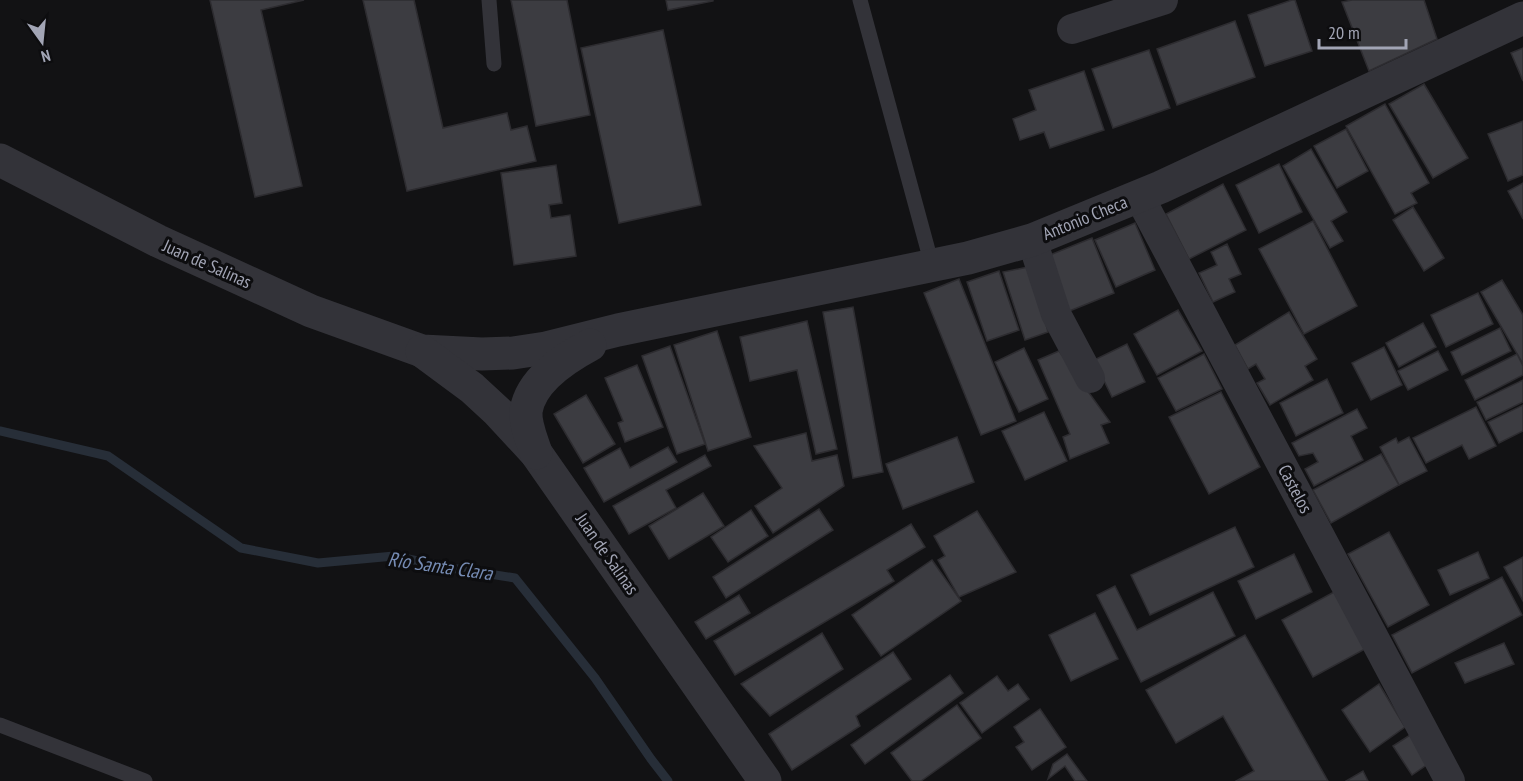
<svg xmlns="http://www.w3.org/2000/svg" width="1523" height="781" font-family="'PT Sans Narrow',sans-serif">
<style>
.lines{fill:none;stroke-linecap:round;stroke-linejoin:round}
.stream{stroke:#272e38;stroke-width:9}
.building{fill:#3c3c41;stroke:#2d2c30;stroke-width:1.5}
.service{stroke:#333339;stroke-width:15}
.minor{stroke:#333339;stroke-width:30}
.tertiary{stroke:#333339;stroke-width:33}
.labels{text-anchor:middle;stroke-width:6;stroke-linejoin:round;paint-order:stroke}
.street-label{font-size:18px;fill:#a2a5b5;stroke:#0d0d0f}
.water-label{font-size:20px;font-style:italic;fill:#768cb4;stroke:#0d0d0f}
</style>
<rect width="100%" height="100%" fill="#121214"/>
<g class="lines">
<!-- stream -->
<path class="stream" d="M0,431L108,456L241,548L318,563L394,556L451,568L515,578L595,678L651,759L668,781"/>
</g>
<!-- building -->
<g class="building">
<path d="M210,0H304L261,10L302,186L255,197Z"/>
<path d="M363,0H414L443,128L507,113L511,130L527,126L536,161L407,191Z"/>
<path d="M511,0H567L590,115L536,126Z"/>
<path d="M666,0H713V1L668,10Z"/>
<path d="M1292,0H1295L1312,51L1265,66L1248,15Z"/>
<path d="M1352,0H1424L1437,39L1369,71L1342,2Z"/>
<path d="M1235,21L1255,77L1177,105L1157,49Z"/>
<path d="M663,30L701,205L619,223L581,48Z"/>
<path d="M1523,48V81L1511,53Z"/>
<path d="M1149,50L1170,108L1113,128L1092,69Z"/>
<path d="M1084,71L1104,130L1050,148L1044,132L1020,140L1013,119L1036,110L1029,90Z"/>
<path d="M1424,84L1468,158L1433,178L1389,104Z"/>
<path d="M1385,104L1429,183L1411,193L1417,203L1395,214L1346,126Z"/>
<path d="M1523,121V175L1508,181L1488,134Z"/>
<path d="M1346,129L1368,171L1337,188L1314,146Z"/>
<path d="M1311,149L1347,212L1331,221L1343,241L1330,248L1283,166Z"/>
<path d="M1279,164L1302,212L1259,233L1236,185Z"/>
<path d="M556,165L562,203L549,205L551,218L570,215L576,256L514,265L501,173Z"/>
<path d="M1523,183V219L1508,191Z"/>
<path d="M1223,184L1246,230L1189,259L1166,214Z"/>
<path d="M1413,207L1444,258L1424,271L1393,220Z"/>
<path d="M1313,221L1357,306L1304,334L1259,249Z"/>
<path d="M1135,223L1155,270L1116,287L1095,240Z"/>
<path d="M1092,238L1114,293L1067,312L1045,257Z"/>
<path d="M1227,244L1241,274L1229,279L1235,292L1213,302L1199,273L1217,265L1211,252Z"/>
<path d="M1033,266L1040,300L1048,332L1025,340L1003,272Z"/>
<path d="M999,271L1019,330L987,341L967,282Z"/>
<path d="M959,279L1016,421L981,435L924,293Z"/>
<path d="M1502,280L1523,315V364L1481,292Z"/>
<path d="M1478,293L1493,324L1446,347L1431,315Z"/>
<path d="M853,307L883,472L853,478L823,312Z"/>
<path d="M1178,310L1202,351L1157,375L1134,334Z"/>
<path d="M1289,312L1317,359L1305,366L1313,380L1270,405L1257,383L1265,379L1256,364L1248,369L1235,345Z"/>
<path d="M807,321L837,449L816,454L797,370L750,381L740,337Z"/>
<path d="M1423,323L1436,347L1399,367L1386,343Z"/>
<path d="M1500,328L1511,351L1462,375L1451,352Z"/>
<path d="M717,331L751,437L708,451L674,345Z"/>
<path d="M1127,344L1145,382L1112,397L1094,360Z"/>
<path d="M670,346L705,444L677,454L642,356Z"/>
<path d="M1384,347L1402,385L1371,400L1352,363Z"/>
<path d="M1024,348L1048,399L1019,412L995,362Z"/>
<path d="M1059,351L1110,422L1101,425L1109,443L1070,459L1063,437L1070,434L1038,360Z"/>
<path d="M1438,351L1448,370L1408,390L1398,371Z"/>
<path d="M1204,354L1222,389L1176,411L1158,378Z"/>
<path d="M1517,354L1523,366V375L1475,400L1465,380Z"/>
<path d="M637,365L663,427L625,442L618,423L623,421L605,378Z"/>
<path d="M1327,379L1343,413L1296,436L1280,403Z"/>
<path d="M1523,380V402L1486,420L1477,402Z"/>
<path d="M1221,392L1260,467L1209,494L1169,417Z"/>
<path d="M586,395L615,444L583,463L554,414Z"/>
<path d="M1523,405V431L1499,443L1488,422Z"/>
<path d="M1476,407L1496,446L1469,459L1462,445L1426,463L1413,438Z"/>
<path d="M1357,409L1367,428L1351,436L1363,460L1314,486L1305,469L1318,462L1313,453L1299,456L1292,443Z"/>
<path d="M1044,412L1067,461L1025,480L1002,431Z"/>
<path d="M806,433L812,461L837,455L844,486L773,533L755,506L782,488L754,446Z"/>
<path d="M957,437L974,482L903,509L886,464Z"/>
<path d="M1409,437L1427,471L1399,485L1380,447L1396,438L1398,443Z"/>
<path d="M668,447L677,462L604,502L584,468L620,448L630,468Z"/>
<path d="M1381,454L1399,485L1331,523L1313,490Z"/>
<path d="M705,455L711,466L666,490L676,508L629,534L613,506Z"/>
<path d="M703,493L724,526L669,559L649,526Z"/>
<path d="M819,509L833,530L726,598L713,577Z"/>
<path d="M751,510L768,536L728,562L711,537Z"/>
<path d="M977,511L1016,572L959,597L938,560L945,556L934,536Z"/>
<path d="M911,524L925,547L887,570L894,581L735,675L714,641Z"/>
<path d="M1235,527L1254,567L1150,615L1131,575Z"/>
<path d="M1389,532L1429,605L1388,627L1348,554Z"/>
<path d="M1478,552L1489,578L1450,595L1438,570Z"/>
<path d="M1294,554L1312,592L1256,619L1238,581Z"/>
<path d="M1523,557V601L1504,567Z"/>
<path d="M932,560L961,601L881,656L852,615Z"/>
<path d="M1502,577L1522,615L1412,673L1392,635Z"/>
<path d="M1115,586L1137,630L1213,592L1235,636L1141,682L1097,595Z"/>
<path d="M1334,592L1365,649L1313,677L1282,620Z"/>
<path d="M739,595L750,613L706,639L695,622Z"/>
<path d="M1095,613L1118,659L1071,681L1049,635Z"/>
<path d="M822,633L843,669L770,716L741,684Z"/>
<path d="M1245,635L1328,781H1236L1254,771L1223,716L1176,743L1146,690Z"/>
<path d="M1504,643L1514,664L1465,683L1455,663Z"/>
<path d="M893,652L911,679L856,716L860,726L792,770L769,734Z"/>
<path d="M950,675L963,693L865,764L851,745Z"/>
<path d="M997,676L1008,691L1018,684L1029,699L982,733L960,703Z"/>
<path d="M1379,684L1405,727L1370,752L1342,710Z"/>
<path d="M957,705L981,738L921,781H912L891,753Z"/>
<path d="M1040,709L1066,747L1032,770L1016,747L1024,742L1014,727Z"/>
<path d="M1410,735L1428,764L1412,775L1393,746Z"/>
<path d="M1067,754L1087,781H1075L1065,766L1048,779L1053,764Z"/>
<path d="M1363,771L1368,781H1346Z"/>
</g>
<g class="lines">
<!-- service -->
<g class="service">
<path d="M489,0L494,64"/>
<path d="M860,0L932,265"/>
<path d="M0,725L145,781"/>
</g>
<!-- minor -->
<g class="minor">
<path d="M1072,29L1163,0"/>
<path d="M1139,196L1450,781"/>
<path d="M1032,240L1056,314L1090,378"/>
</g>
<!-- tertiary -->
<g class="tertiary">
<path d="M0,160L158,241L311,311L422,351L482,354L513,353L546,348L618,330L968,258L1032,240L1161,187L1523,18"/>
<path d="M422,351L472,388L498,412L536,453L765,781"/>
<path d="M536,453C532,440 525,425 526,411C531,380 564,359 590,345"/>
</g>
</g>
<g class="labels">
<!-- street labels -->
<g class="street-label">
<text transform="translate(1085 218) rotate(-22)" y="6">Antonio Checa</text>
<text transform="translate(207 264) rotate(24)" y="6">Juan de Salinas</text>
<text transform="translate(1295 489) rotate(62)" y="6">Castelos</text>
<text transform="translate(607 554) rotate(55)" y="6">Juan de Salinas</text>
</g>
<!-- water labels -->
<g class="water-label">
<text transform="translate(440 566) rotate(8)" y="7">Río Santa Clara</text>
</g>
</g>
<!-- north arrow -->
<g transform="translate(42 42) rotate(165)" stroke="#0d0d0f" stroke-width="4.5" paint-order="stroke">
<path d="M0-4.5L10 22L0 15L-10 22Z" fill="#a2a5b5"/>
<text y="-9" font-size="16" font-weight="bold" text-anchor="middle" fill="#a2a5b5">N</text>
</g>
<!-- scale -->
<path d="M1319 39v9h87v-9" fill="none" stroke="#a2a5b5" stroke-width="3"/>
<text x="1328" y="39" font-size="18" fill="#a2a5b5" stroke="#0d0d0f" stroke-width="4.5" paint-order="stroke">20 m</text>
</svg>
